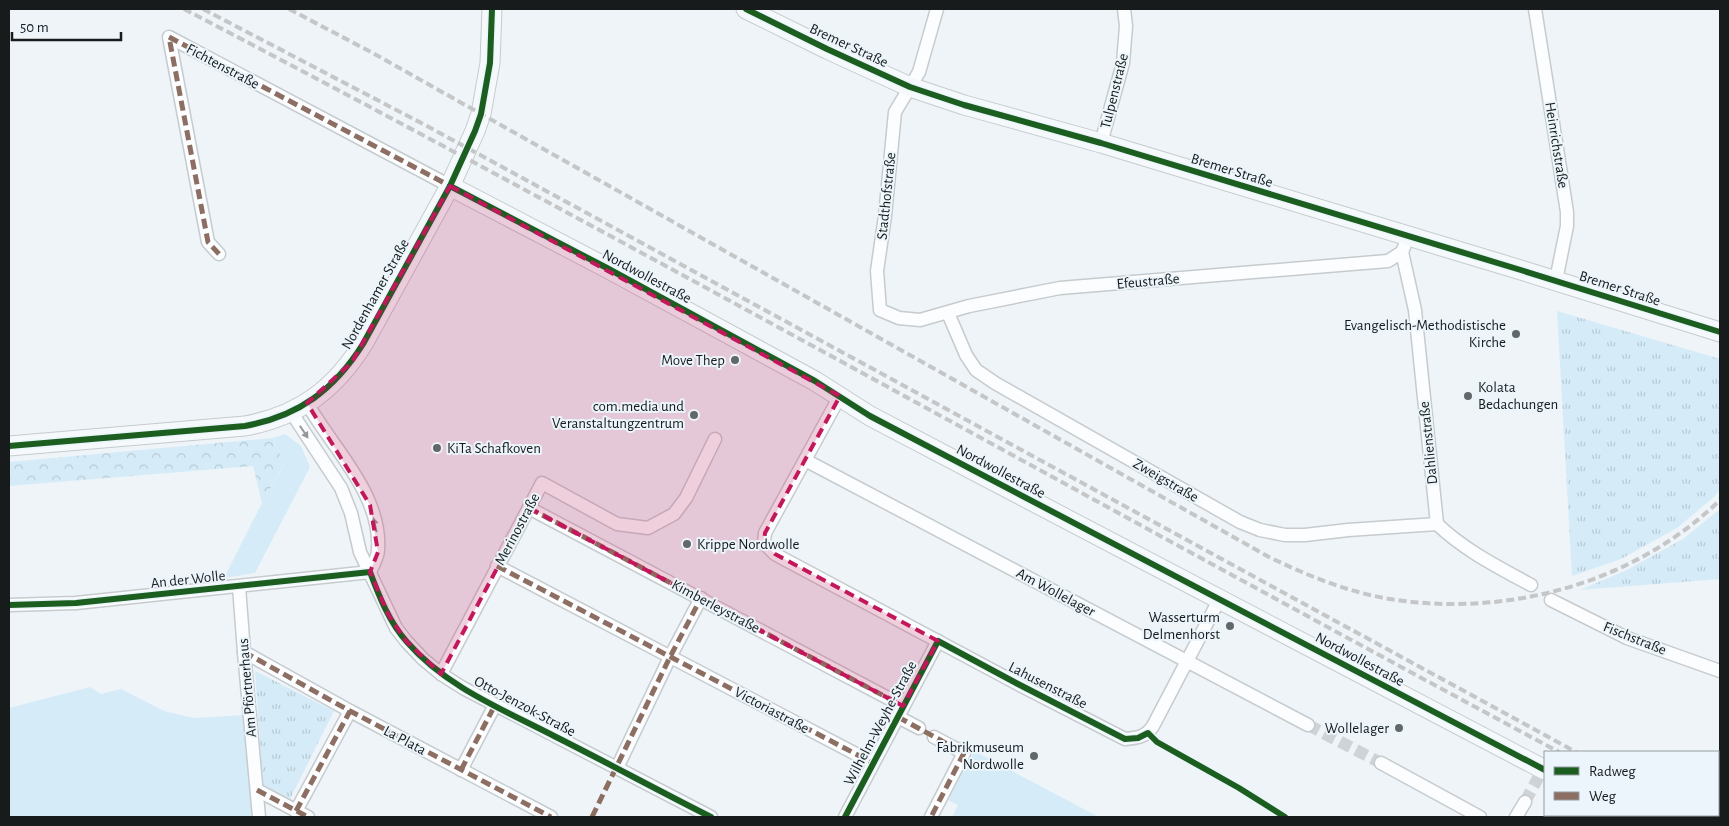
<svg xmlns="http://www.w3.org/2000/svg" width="1729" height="826" font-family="'Alegreya Sans',sans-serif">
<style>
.green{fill:#d5ecf8}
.forest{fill:url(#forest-crowns)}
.park{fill:url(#park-tufts)}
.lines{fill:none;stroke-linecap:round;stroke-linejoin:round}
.street-tunnel{stroke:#ced3d7;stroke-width:12;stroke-dasharray:12 6;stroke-linecap:butt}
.street-casing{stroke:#c6cbce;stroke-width:15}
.secondary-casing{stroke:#c6cbce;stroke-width:21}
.street{stroke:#fcfdfe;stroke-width:12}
.secondary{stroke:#f6f9fb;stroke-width:19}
.rail{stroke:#c4c6c7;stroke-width:4;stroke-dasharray:8 4;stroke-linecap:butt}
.quiet{stroke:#8d6e63;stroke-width:5;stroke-dasharray:10 5;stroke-linecap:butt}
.cycleway-casing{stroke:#ebf5fb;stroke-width:9}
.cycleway{stroke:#1b5e20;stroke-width:6}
.oneway{fill:#959798}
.marked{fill:#c2185b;fill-opacity:0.2;stroke:#c2185b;stroke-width:4;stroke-dasharray:10 6;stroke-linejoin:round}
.poi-dot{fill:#626769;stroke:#ebf5fb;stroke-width:2}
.labels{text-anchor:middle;stroke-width:4;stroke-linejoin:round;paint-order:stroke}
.street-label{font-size:15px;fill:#171b1c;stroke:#ebf5fb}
.poi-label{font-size:15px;fill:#171b1c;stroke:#ebf5fb;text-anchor:end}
</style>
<defs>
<pattern id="forest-crowns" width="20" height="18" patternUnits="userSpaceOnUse" patternTransform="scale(1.25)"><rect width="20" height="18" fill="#d5ecf8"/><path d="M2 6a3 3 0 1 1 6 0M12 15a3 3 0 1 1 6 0" fill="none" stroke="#b6cad4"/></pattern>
<pattern id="park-tufts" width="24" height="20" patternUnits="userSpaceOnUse" patternTransform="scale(1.25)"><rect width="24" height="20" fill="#d5ecf8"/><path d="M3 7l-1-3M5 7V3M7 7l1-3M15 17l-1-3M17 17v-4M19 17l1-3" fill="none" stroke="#b6cad4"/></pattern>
</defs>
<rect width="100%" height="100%" fill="#eef4f8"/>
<!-- green -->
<g class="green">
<path d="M285,434L301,446L310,467L255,573L224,578L262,503L284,465L273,438Z"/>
<path d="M90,687L101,694L121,689L164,711L194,718L244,715L252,817H9V708Z"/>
<path d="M974,751L1099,817H952L958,805L948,800Z"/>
</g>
<!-- forest -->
<path class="forest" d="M273,438L284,464L262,503L253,466L9,486V462Z"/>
<!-- park -->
<g class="park">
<path d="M1557,311L1720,359V490L1714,497L1677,528L1621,559L1572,576Z"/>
<path d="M1720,509V579L1580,590L1627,570L1683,539Z"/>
<path d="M255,671L334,711L289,801L263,788Z"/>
</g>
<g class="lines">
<!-- street-tunnel -->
<g class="street-tunnel">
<path d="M1308,725L1381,763"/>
<path d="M1525,802L1538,778"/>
</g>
<defs>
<g id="street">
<path d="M937,9L919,72L895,112L885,216L877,271L880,310L899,318L920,320L969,306L1060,288L1388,261L1402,252L1408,237"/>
<path d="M1535,9L1567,212V226L1556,280"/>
<path d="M1101,143L1123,63L1126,26L1124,9"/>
<path d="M1402,252L1415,310L1437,524C1464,550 1498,567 1531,585"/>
<path d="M219,254L208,242L169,37L450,186"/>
<path d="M948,313L966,355L976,370L995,383L1240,522L1260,530L1285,535H1305L1348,530L1437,524"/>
<path d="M840,396L765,533L764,543L775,554L784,559L1018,684L1125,739C1137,738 1146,737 1153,726L1219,600"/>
<path d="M307,403C332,448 382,494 378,550C378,557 373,565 370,572"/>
<path d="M293,411L297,421L341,488L351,513L360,552L396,628L406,641L423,659L441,674L463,688L711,817"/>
<path d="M805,460L1308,725"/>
<path d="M529,508L903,706"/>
<path d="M497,566L873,763"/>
<path d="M239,587L244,652L259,817"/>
<path d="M1551,600L1627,638L1720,671"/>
<path d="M9,605L76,603L370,572"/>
<path d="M244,652L350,711L551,817"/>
<path d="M441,674L542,483L617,524L648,528L674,514L686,498L715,439"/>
<path d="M898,717L919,728"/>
<path d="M1381,763L1480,817"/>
<path d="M617,768L670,657L701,598"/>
<path d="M461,770L495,705"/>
<path d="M257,790L308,817"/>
<path d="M296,811L350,711"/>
<path d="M845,817L938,641"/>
<path d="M931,817L964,753L934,737"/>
<path d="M1516,817L1525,802"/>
</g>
<g id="secondary">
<path d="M746,9L827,49L910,87L964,105L1101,143L1524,271L1720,332"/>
<path d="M450,186L607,268L815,381L870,416L1545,770"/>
<path d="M9,446L245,426C299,416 334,390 363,344L450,186L475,131L481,114L490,63L492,9"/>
<path d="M1627,815L1632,817"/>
</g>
</defs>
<!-- street casing -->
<use href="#street" class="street-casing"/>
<!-- secondary casing -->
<use href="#secondary" class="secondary-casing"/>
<!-- street -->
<use href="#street" class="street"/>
<!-- secondary -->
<use href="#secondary" class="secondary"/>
<!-- rail -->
<g class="rail">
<path d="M184,9C646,250 1100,506 1559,752"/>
<path d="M203,9L427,126L1576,752"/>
<path d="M289,9L371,52L1269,557C1308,576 1348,592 1390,599C1507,618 1635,583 1720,500"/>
<path d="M1669,815L1674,817"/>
<path d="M1694,815L1699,817"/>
</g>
<!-- quiet -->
<g class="quiet">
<path d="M219,254L208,242L169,37L450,186"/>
<path d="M529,508L903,706"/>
<path d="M497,566L873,763"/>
<path d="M244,652L350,711L551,817"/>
<path d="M898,717L964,753L931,817"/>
<path d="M461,770L495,705"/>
<path d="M257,790L308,817"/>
<path d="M296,811L350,711"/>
<path d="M592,817L670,657L701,598"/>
</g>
<defs>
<g id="cycleway">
<path d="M746,9L827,49L910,87L964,105L1101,143L1524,271L1720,332"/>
<path d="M450,186L607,268L815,381L870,416L1545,770"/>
<path d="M9,446L245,426C299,416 334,390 363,344L450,186L475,131L481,114L490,63L492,9"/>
<path d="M9,605L76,603L370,572C379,596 389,622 407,642C446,687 504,710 556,737C608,763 659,791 711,817"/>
<path d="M845,817L938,641L1018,684L1125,739L1138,738L1148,733L1157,742L1239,788L1285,817"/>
</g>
</defs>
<!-- cycleway casing -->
<use href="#cycleway" class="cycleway-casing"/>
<!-- cycleway -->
<use href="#cycleway" class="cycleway"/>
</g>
<!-- one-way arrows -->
<defs><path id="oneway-solid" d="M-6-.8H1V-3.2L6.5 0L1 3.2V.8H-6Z" transform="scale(1.25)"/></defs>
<g class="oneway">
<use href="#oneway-solid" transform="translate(304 432) rotate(57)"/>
<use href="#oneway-solid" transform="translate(375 525) rotate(-103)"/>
</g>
<!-- marked area -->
<path class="marked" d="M450,186L840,396L765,533L764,543L775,554L938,641L903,706L529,508L441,674L406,641L388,614L370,572L378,552L370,505L307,403L352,362Z"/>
<!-- markers -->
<g class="poi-dot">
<circle cx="1516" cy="334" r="5"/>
<circle cx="735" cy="360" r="5"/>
<circle cx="1468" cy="396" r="5"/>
<circle cx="694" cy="415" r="5"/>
<circle cx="437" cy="448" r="5"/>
<circle cx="687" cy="544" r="5"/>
<circle cx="1230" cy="626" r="5"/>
<circle cx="1399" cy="728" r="5"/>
<circle cx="1034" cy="756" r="5"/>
</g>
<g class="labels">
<!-- street labels -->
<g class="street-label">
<text transform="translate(849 45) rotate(25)" y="5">Bremer Straße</text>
<text transform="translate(223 66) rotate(28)" y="5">Fichtenstraße</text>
<text transform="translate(1114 91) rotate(-76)" y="5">Tulpenstraße</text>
<text transform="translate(1557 145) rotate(81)" y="5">Heinrichstraße</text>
<text transform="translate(1232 170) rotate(17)" y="5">Bremer Straße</text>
<text transform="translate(886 196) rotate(-84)" y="5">Stadthofstraße</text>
<text transform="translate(647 276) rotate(28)" y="5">Nordwollestraße</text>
<text transform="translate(1148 281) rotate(-5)" y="5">Efeustraße</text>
<text transform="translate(1620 288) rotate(18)" y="5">Bremer Straße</text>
<text transform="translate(375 294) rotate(-61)" y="5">Nordenhamer Straße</text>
<text transform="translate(1428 443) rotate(-96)" y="5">Dahlienstraße</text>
<text transform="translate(1001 471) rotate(28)" y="5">Nordwollestraße</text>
<text transform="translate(1166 480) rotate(30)" y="5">Zweigstraße</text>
<text transform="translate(517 529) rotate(-62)" y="5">Merinostraße</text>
<text transform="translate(188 579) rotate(-6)" y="5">An der Wolle</text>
<text transform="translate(1056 592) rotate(28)" y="5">Am Wollelager</text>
<text transform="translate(716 606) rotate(28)" y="5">Kimberleystraße</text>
<text transform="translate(1635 638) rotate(22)" y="5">Fischstraße</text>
<text transform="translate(1360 659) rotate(28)" y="5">Nordwollestraße</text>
<text transform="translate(1048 685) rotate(27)" y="5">Lahusenstraße</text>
<text transform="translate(247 688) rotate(-95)" y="5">Am Pförtnerhaus</text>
<text transform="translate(525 706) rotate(28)" y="5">Otto-Jenzok-Straße</text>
<text transform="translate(772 710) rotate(28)" y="5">Victoriastraße</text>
<text transform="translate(880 723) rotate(-62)" y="5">Wilhelm-Weyhe-Straße</text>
<text transform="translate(405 740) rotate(28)" y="5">La Plata</text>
</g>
<!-- poi labels -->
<g class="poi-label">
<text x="1506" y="330">Evangelisch-Methodistische<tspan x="1506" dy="17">Kirche</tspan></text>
<text x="725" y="365">Move Thep</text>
<text x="1478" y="392" text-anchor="start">Kolata<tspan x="1478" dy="17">Bedachungen</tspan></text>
<text x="684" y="411">com.media und<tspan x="684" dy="17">Veranstaltungzentrum</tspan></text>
<text x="447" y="453" text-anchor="start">KiTa Schafkoven</text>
<text x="697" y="549" text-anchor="start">Krippe Nordwolle</text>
<text x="1220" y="622">Wasserturm<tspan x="1220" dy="17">Delmenhorst</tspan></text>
<text x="1389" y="733">Wollelager</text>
<text x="1024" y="752">Fabrikmuseum<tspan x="1024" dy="17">Nordwolle</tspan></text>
</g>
</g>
<!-- border -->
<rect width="1729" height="826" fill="none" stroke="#171b1c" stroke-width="20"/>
<!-- legend -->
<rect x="1544" y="751" width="175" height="65" fill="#ebf5fb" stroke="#969ea2"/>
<rect x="1554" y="767" width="25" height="8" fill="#1b5e20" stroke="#969ea2"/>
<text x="1589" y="776" font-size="15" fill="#171b1c">Radweg</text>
<rect x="1554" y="792" width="25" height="8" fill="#8d6e63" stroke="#969ea2"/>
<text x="1589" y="801" font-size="15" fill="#171b1c">Weg</text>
<!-- scale -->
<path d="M12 32v8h109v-8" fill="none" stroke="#171b1c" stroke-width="2.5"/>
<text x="20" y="32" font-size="15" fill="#171b1c" stroke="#ebf5fb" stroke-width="4" paint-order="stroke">50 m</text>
</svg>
